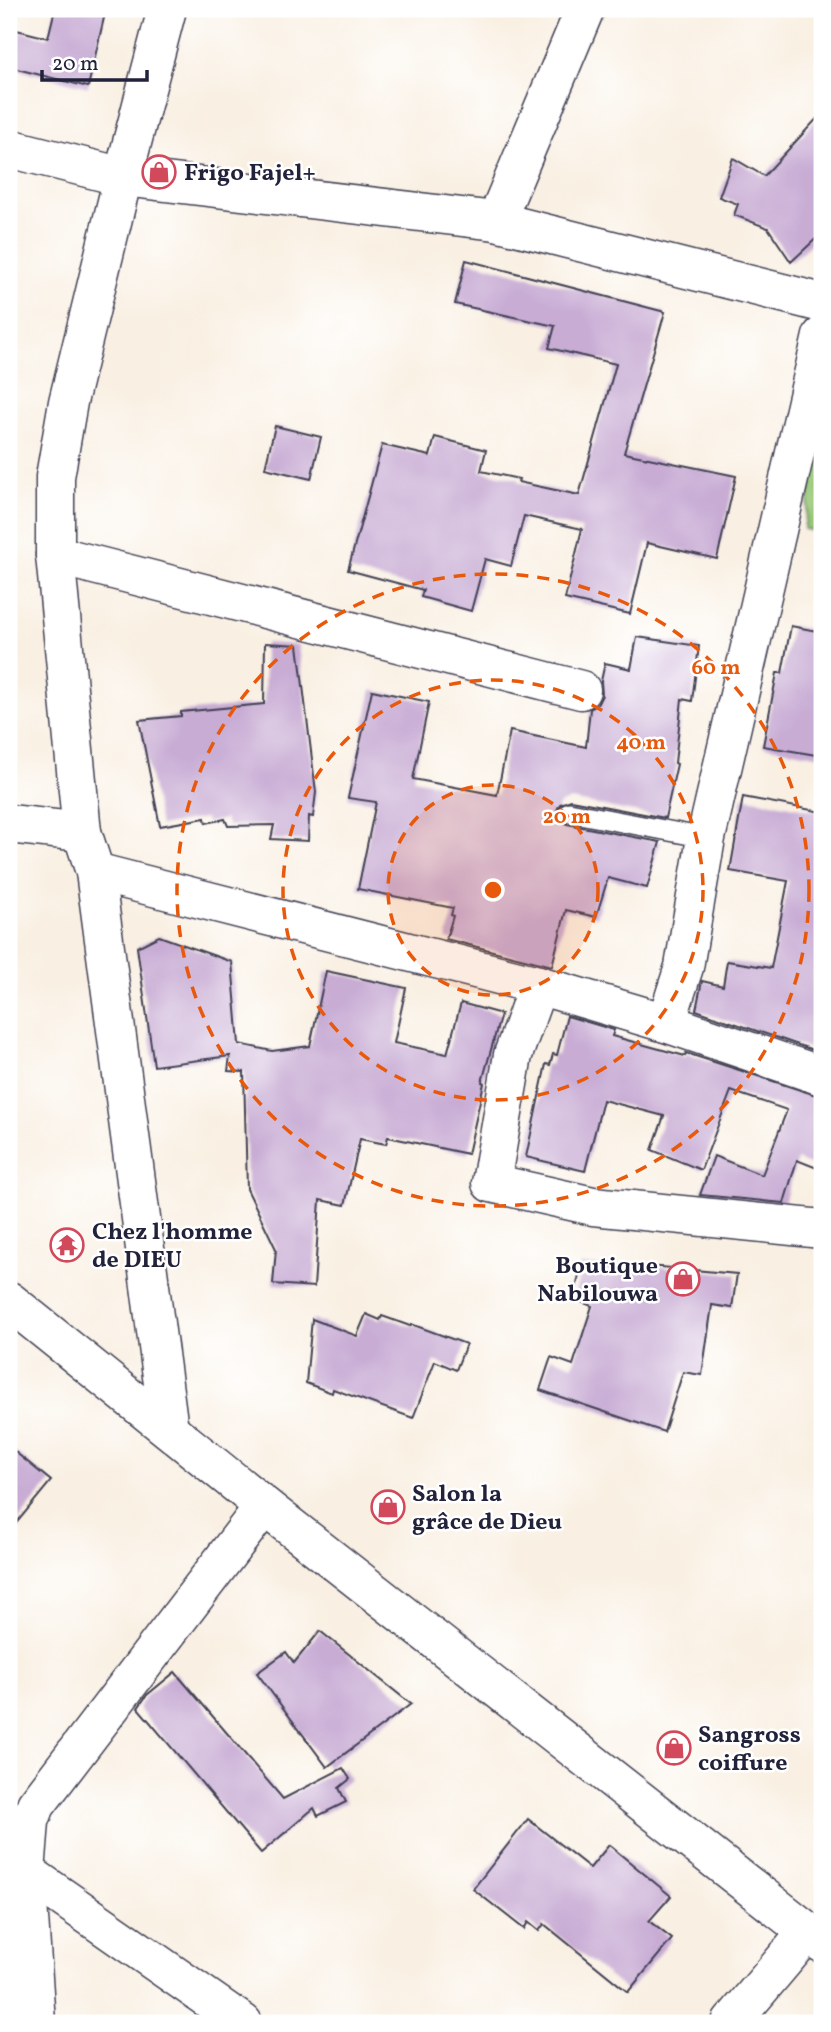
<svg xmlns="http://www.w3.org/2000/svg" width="831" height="2032" font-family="Vollkorn,serif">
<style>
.green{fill:#9ac978;stroke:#5e765a;stroke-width:2}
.building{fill:#c8acd4}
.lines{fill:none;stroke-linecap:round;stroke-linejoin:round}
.service-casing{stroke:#424154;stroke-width:22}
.minor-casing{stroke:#424154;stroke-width:41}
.service{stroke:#fff;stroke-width:19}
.minor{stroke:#fff;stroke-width:38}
.ring{fill:none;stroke:#e8590c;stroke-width:3.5;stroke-dasharray:12 9}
.labels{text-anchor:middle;stroke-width:5;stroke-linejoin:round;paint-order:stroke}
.poi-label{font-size:24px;font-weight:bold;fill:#22223b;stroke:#fff;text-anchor:start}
.centre{fill:#e8590c;stroke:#fff;stroke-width:3.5}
.ring-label{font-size:21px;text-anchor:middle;font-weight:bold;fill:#e8590c;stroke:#fff;stroke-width:5;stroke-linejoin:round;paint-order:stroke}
</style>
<rect width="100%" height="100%" fill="#fff"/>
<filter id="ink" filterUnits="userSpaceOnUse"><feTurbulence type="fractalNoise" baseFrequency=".0143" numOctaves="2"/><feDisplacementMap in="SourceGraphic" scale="14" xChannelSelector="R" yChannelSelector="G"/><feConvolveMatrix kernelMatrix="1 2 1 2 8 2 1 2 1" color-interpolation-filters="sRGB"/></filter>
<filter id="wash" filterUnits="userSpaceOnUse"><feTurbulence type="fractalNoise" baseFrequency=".00686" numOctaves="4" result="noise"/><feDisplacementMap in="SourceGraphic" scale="28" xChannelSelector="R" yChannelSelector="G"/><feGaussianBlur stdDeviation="1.57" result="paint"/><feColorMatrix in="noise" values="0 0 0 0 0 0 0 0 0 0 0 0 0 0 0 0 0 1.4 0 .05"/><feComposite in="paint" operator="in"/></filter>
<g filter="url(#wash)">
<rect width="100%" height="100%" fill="#f9f0e3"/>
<!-- green -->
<path class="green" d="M817,445L822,446V532L804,529Z"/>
<g id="blocks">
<!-- building -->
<g class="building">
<path d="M55,9H106L88,87L9,67V28L48,38Z"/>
<path d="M822,113V233L791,262L768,228L734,215L738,204L719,197L733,158L764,176Z"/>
<path d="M466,260L665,312L624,453L736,476L717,559L647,543L630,614L565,599L582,529L524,516L511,566L485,559L471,611L421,597L423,590L348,570L382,445L430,456L435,437L486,450L481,471L519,479L518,482L579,495L616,364L549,348L555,326L455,304Z"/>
<path d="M275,426L321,437L311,479L265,468Z"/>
<path d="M791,626L822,632V756L763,746L777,673H782Z"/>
<path d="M637,637L699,646L692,701L682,699L675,763L677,764L665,818L571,800L560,804L557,810L561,821L567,824L660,842L647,888L608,878L596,917L566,910L552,966L446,939L453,916L451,915L453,908L358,889L376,802L348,798L372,690L429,702L413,779L497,795L510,731L586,747L590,709L597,705L602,695L601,681L605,663L631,669Z"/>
<path d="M265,643L298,645L316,792L313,817L309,816L308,841L271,839L274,825L228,826L225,819L206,823L205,818L160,826L139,720L181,716V712L264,704Z"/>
<path d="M743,797L822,812V1053L696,1010L702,981L723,986L727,961L771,968L788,881L730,871Z"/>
<path d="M159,936L232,962L239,1044L272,1051L310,1046L326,971L406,988L394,1043L447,1054L461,1003L501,1014L482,1082L484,1083L468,1154L388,1137L386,1144L360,1139L345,1205L320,1200L314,1287L273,1284L276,1249L247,1189L244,1072L228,1071L230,1056L154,1066L137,947Z"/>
<path d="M567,1016L614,1030L612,1036L685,1056L686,1053L822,1097V1170L797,1160L784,1203L700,1195L714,1156L762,1175L787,1110L731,1091L701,1170L652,1150L664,1116L603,1100L585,1171L526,1157L546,1064L550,1065L553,1054L557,1055Z"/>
<path d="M581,1265L661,1267L737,1274L732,1308L712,1305L702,1375L683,1372L664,1432L540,1390L551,1357L573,1365L592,1306L574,1299Z"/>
<path d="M366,1314L380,1320L382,1316L410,1326L411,1324L466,1344L456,1370L435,1361L413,1418L333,1389L332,1393L306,1383L312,1319L357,1336Z"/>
<path d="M9,1447L51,1481L9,1532Z"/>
<path d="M320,1631L411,1704L327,1767L257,1673L286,1652L294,1663Z"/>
<path d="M175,1672L283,1799L343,1768L350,1779L339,1788L346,1802L318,1816L314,1808L261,1853L138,1708L147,1695Z"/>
<path d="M528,1819L590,1868L609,1845L671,1896L649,1921L672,1939L628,1992L544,1924L539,1931L528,1922L524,1929L473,1889Z"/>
</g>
</g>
</g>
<g filter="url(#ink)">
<use href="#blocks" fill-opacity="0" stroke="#424154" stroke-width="2"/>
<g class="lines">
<defs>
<path id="service" d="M569,812L706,838"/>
<g id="minor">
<path d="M167,9L123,177L68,402L55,477V555L82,832L95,872L169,1429"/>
<path d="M9,148L123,177L496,221L822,303"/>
<path d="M496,221L585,9"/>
<path d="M55,555L581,690"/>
<path d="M9,824L82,832"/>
<path d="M95,872L538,985L666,1023L822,1076"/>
<path d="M538,985L513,1055L491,1183L593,1206L822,1229"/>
<path d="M666,1023L684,967L706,838L822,336"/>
<path d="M9,1301L264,1506L822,1943"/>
<path d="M13,1860L26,1872L243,2023"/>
<path d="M36,2023L26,1872L30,1821L36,1805L264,1506"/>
<path d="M731,2023L807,1933"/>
</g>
</defs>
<!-- service casing -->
<use href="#service" class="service-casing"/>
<!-- minor casing -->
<use href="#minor" class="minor-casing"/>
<!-- service -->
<use href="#service" class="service"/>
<!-- minor -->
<use href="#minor" class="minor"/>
</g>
</g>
<!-- distance rings -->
<circle cx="493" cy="890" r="105" fill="#e8590c" fill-opacity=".12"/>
<g class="ring">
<circle cx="493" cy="890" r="105"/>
<circle cx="493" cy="890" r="210"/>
<circle cx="493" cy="890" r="316"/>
</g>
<!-- icons -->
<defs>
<symbol id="shop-ring" viewBox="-11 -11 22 22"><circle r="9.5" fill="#fff" stroke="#d1495b" stroke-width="1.5"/><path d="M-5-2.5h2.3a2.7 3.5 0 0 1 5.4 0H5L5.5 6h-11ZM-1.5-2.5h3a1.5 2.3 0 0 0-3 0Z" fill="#d1495b"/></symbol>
<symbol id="temple-ring" viewBox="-11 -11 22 22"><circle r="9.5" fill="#fff" stroke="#d1495b" stroke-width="1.5"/><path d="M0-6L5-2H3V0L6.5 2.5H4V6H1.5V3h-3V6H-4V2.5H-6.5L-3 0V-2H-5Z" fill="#d1495b"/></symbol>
</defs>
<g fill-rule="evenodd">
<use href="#shop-ring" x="140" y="153" width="38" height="38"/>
<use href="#temple-ring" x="48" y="1226" width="38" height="38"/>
<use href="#shop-ring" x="664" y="1260" width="38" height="38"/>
<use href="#shop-ring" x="369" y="1488" width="38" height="38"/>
<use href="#shop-ring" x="655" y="1729" width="38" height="38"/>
</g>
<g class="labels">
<!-- poi labels -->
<g class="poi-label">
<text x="184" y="180">Frigo Fajel+</text>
<text x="92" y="1239">Chez l'homme<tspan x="92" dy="28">de DIEU</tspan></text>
<text x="658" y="1273" text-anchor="end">Boutique<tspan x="658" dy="28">Nabilouwa</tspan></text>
<text x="412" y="1501">Salon la<tspan x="412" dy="28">grâce de Dieu</tspan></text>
<text x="698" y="1742">Sangross<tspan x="698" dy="28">coiffure</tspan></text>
</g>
</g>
<circle cx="493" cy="890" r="10" class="centre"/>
<g class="ring-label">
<text x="716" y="674">60 m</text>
<text x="641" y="749">40 m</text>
<text x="567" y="823">20 m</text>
</g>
<!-- margin -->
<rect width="831" height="2032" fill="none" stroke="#fff" stroke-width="35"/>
<!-- scale -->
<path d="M42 70v10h105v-10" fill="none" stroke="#22223b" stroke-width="3.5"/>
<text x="52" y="70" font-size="21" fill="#22223b" stroke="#ffffff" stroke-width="5" paint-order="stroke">20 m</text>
</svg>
